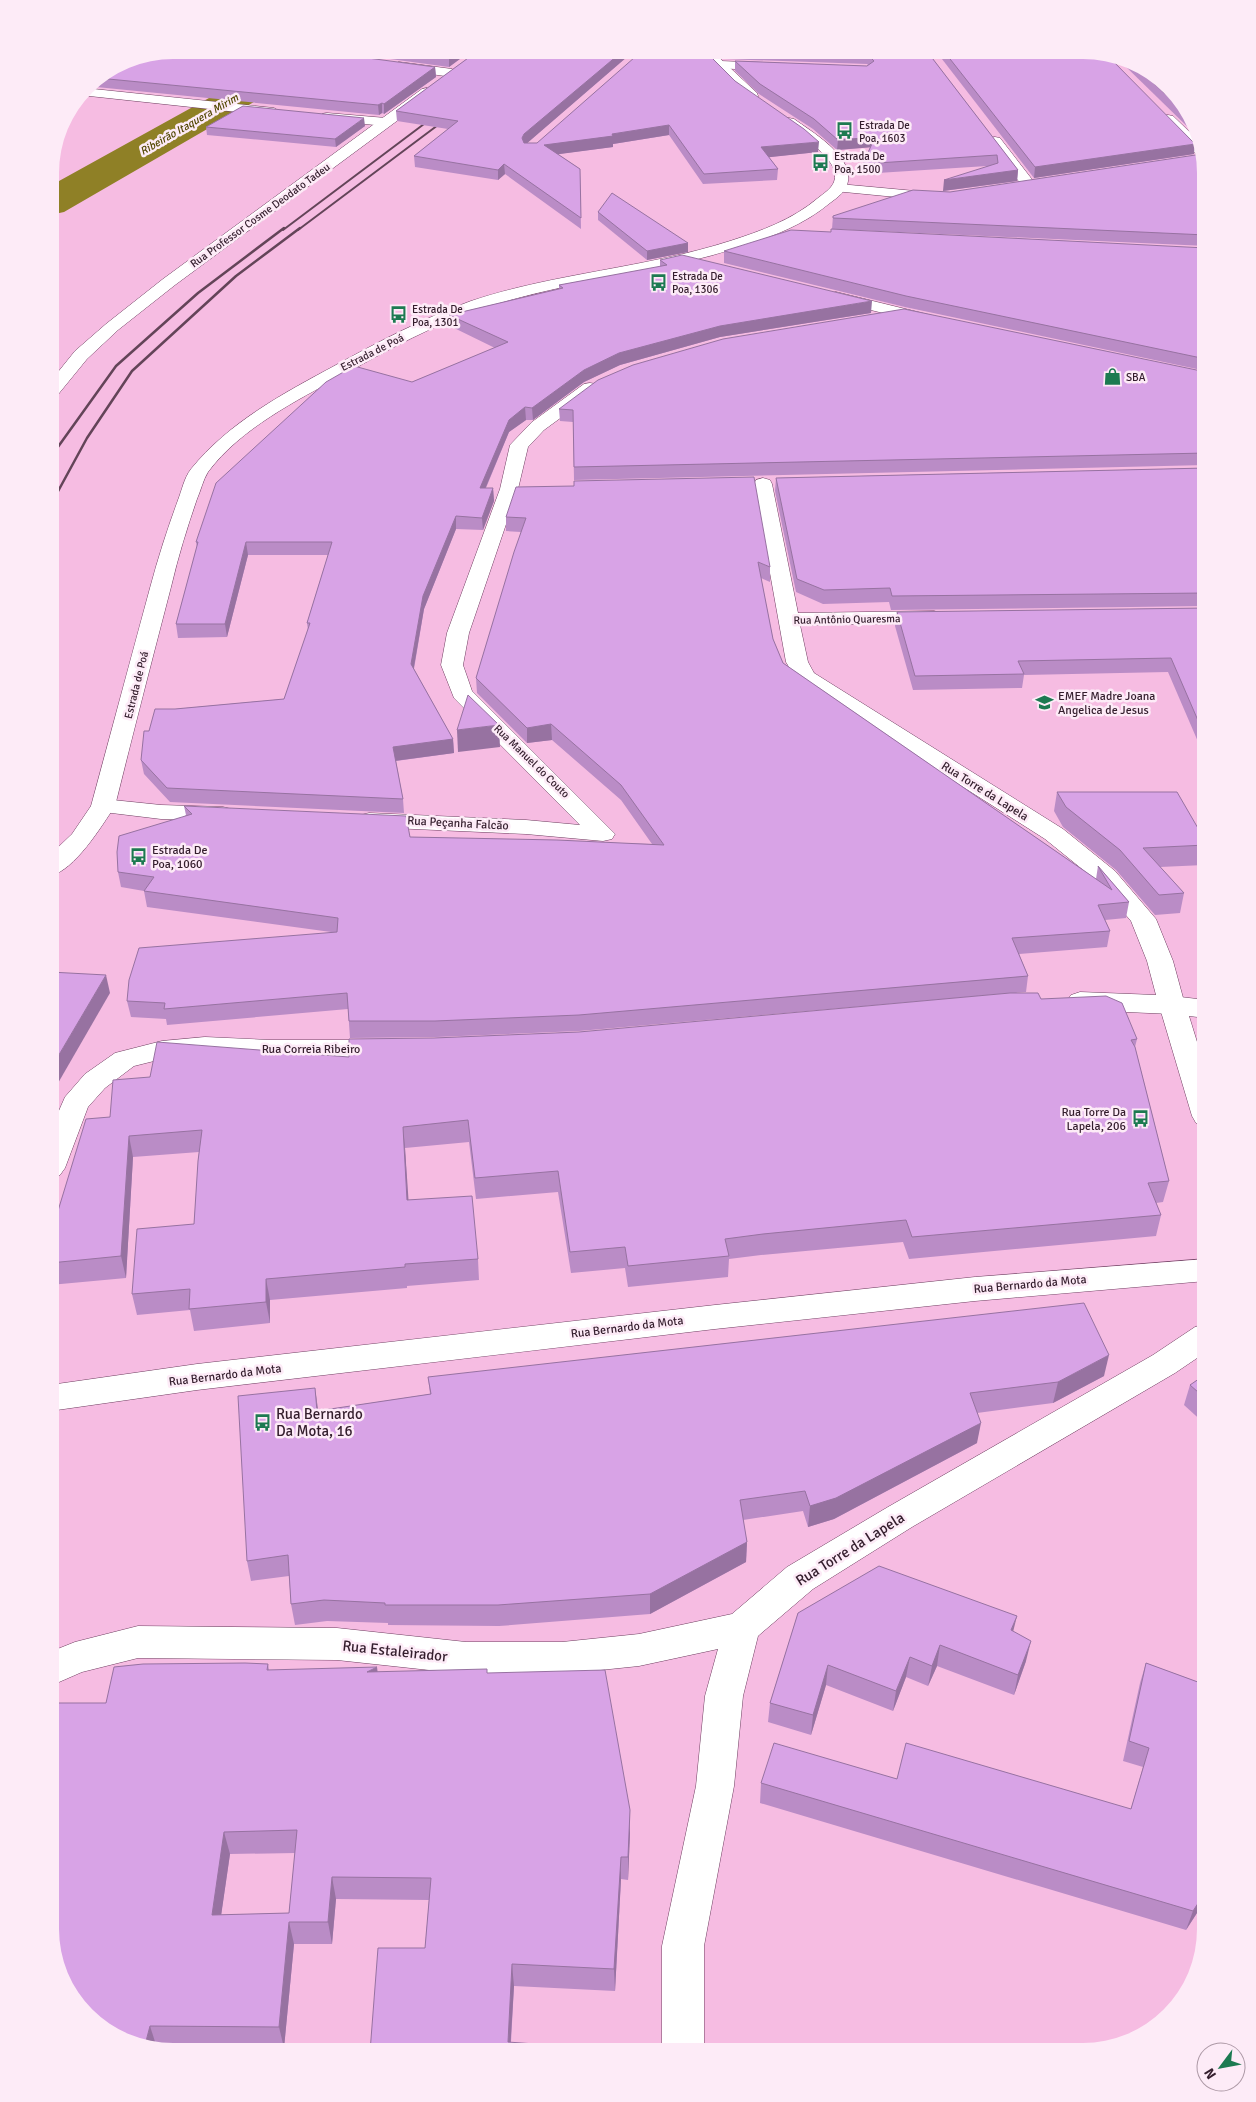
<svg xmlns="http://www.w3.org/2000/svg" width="1256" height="2102" font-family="Signika,sans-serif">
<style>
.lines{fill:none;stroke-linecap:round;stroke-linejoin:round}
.river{fill:#8f8026;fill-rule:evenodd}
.street-casing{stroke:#6e3e60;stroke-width:1}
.secondary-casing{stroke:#6e3e60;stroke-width:1}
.street{fill:#fff;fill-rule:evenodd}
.secondary{fill:#fff;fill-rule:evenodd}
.rail-far1{stroke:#634458;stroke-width:2}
.rail{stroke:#634458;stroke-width:2.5}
.wall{fill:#ba8cc6;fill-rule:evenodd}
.shaded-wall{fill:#9772a1}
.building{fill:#d8a3e6;stroke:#9772a1;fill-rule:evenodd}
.labels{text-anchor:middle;stroke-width:5;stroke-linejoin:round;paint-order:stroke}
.far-water-label{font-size:11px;font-style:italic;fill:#514600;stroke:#fdebf7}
.far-poi-label{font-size:11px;fill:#341e2d;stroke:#fdebf7;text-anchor:start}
.far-street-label{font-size:11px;fill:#341e2d;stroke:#fdebf7}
.poi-label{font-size:12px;fill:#341e2d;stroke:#fdebf7;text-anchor:start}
.street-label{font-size:12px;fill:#341e2d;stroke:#fdebf7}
.near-poi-label{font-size:15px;fill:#341e2d;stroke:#fdebf7;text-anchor:start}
.near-street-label{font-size:15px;fill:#341e2d;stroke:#fdebf7}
</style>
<rect width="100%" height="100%" fill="#f6bce2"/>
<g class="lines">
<!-- river -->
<path class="river" d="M300,50H347L342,57L309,70L64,212L50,215V186L285,56Z"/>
<defs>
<g id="street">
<path d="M720,61L772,63L778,67L772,71L716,68L714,65Z"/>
<path d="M399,62L452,69L458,73L452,77L395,69L393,66Z"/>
<path d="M84,88L274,108L281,112L274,116L80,95Z"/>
<path d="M327,113L386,118L393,122L386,126L322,120L320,117L322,114Z"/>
<path d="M1168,115L1173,116L1199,141L1202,155L1196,154L1163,122L1161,119L1163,116Z"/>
<path d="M995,137L1000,138L1034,182L1036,185L1034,188H1024L990,144L988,141L990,138Z"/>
<path d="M839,184L937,193L942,194L944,197L942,200L937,201L834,191L832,188L834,185Z"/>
<path d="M590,383L596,384L599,388L596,392L544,430L528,447L518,489L469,633L463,665L472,691L615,834L612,839L603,841L526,834L369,827L361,825L357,820L361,815L369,813L526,820L580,825L454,698L441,665L447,633L500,489L510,445L532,422L584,384Z"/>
<path d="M763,478L770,480L772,484L798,613L934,611L941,613L944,617L941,621L934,623L800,625L808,662L814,673L1063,829L1115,871L1156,919L1173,961L1185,1005L1181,1011L1172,1014L1080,1010L1071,1007L1067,1001L1071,995L1080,992L1156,995L1147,961L1131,921L1097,881L1045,839L798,682L786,662L754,484L756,480Z"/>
<path d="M103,799L161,805L223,807L231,809L235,814L231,819L223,821L161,819L95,811L91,806L95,801Z"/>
<path d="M205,1037L270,1040H386L396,1043L400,1049L396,1055L386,1058H270L205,1055L162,1059L134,1066L105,1088L88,1107L65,1168L60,1175L50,1178V1131L65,1097L85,1074L115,1053L162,1041Z"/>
<path d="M1206,1324V1352L1175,1373L912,1527L813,1589L758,1636L743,1696L734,1786L704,1946V2052H662V1946L696,1786L705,1696L718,1649L639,1666L562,1674H466L337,1660L138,1658L82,1672L50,1686V1652L75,1642L138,1626L337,1628L466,1642H562L639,1634L732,1614L787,1567L888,1507L1153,1355L1195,1327Z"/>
</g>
<g id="secondary">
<path d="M698,50H711L757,93L758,96L757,99H747Z"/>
<path d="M427,88L433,92L432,95L175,285L118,330L87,359L56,397L50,398V382L75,351L106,324L163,279L422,89Z"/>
<path d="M789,118L794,119C812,132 852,155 848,181C847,191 838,197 830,203C805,224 774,236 743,246C659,274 568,280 484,308C435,324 389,349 343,375C296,401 241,428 208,472C203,480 201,490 197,499C187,528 178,557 171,587C152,660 133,733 115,806C101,827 75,870 50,876V855L72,834L91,806C111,733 130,661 150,588C158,558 167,530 178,500C182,490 184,478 191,469C229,422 284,393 336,365C380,341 424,318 471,301C555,273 646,268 730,241C761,231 792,220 818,198C823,194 831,189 834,182C842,159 800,136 784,125L782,122L784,119Z"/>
<path d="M836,292L934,316L936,319L934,322L928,324L830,300L828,297L830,294Z"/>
<path d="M1172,996L1206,1000V1018L1189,1016L1206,1071V1126L1196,1123L1192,1116L1159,1005L1163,999Z"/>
<path d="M1206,1259V1281L975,1301L715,1329L197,1390L50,1411V1385L197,1364L715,1305L975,1277Z"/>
</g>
</defs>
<!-- street casing -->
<use href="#street" class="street-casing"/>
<!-- secondary casing -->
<use href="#secondary" class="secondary-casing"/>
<!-- street -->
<use href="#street" class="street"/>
<!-- secondary -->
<use href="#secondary" class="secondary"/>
<!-- rail-far1 -->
<g class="rail-far1">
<path d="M283,230L432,118"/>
<path d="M298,230L446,119"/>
</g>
<!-- rail -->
<g class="rail">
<path d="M50,458L116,366L198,293L284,228"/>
<path d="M50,506L87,438L132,371L236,276L300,228"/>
</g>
</g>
<!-- wall -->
<g class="wall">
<path d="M324,50H472L449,67Z"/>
<path d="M479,50H635L527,143H537L735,81L818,152L769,157L778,169L777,180L703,184L669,135L613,144V147L558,154L580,169L581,229L505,174L498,180L415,167L414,156L448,129L397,121L396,111Z"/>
<path d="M714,50H926L1018,170L1017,181L943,191L987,166L862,174L863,164L870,147L837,150L813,129L759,94L735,71V61L867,66L868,65L867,64L723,59Z"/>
<path d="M935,50H1092L1194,154L1034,178Z"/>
<path d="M126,59L435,67L436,77L384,114L382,113L379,115L86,86Z"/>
<path d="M1119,60L1152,71L1193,119L1198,137Z"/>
<path d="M365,126L336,147L207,135L206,127Z"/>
<path d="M1206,173V246L832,229L833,216L950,192Z"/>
<path d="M598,212L688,243V252L647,260L598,220Z"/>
<path d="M1206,248V371L905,307L724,263V251Z"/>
<path d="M660,260L871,313L720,337L620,365L584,382L533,420H526L509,432L486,488H493L494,501L483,530L456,529L424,609L414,669L453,739L454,753L396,761L403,799L404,813L170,802L144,774L141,760L149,731L175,709L284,699L308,630L307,623L328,555H248L227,637L178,638L176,624L197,547L196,542L412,382L495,348L450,326L449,315L559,289V285L660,267Z"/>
<path d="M1206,372V465L574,480L573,422L560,421L559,409Z"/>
<path d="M1206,468V606L891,610L889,602L823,604L796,592L775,491L776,478Z"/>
<path d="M574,486L770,567V582L761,578L773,639L783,663L1096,879L1098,866L1129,902L1126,918L1105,920L1110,931L1107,947L1019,954L1028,976L1026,992L579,1031L436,1037L350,1038L348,1009L167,1025L166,1019L131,1017L127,1001L331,932L147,907L144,891L121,887L118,872L186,815L184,806L410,837L652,844L621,800L552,740L527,743L477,693L476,678L521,532L506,531V517Z"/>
<path d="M1206,608V758H1205L1168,672L1024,675L1022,688L913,690L895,626L897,612Z"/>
<path d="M1057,792L1206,842V854L1204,865L1160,867L1184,893L1180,913L1155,915L1116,870L1063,827L1054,811Z"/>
<path d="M1041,999L1137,1039L1135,1047L1169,1181L1163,1202L1156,1203L1161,1215L1156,1236L909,1259L903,1242L761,1255L729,1259L728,1277L628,1287L625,1268L571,1273L558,1192L476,1199L469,1142L405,1148L408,1200L478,1259L479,1280L407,1286V1288L270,1300V1323L194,1331L190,1310L137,1315L132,1294L194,1224L199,1152L133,1157L126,1278L50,1285V1237L110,1117L349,1057L434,1038L579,1032Z"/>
<path d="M1206,1374V1425L1184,1405L1190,1385Z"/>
<path d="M1104,1376L1053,1403L977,1413V1443L834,1519L808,1527L803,1511L743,1520L747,1542L746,1562L650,1614L499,1626L388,1625V1623L327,1621L295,1625L291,1604L289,1576L251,1581L247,1561L318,1411L430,1394L428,1377Z"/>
<path d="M798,1613L1013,1631L1026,1661L1014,1695L937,1666L928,1686L906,1677L893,1711L826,1685L811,1735L768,1722L770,1703Z"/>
<path d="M1146,1663L1206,1685V1899L1186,1930L760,1803L761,1783L897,1779L1131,1809L1143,1767L1123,1761L1140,1683Z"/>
<path d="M268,1664L269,1670L378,1672L487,1673L630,1832L628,1880L621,1879L615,1991L514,1986L511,2042L370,2052L425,1948L429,1900L336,1899L332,1944H294L284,2048H157L156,2049L104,2031L106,1703ZM295,1853L289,1913L221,1915L230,1854Z"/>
</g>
<!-- shaded-wall -->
<g class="shaded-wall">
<path d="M458,50H472L449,67V57Z"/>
<path d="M624,50H635L525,145L522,138L524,134Z"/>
<path d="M435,67L436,77L384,114V104Z"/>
<path d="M382,103V113L379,115L378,105Z"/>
<path d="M364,118L365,126L336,147L335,139Z"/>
<path d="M669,125V135L613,144V147L545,156L544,145Z"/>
<path d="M875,137L874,147L837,150L838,140Z"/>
<path d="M819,142L818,152L761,158V147Z"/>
<path d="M1195,144L1194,154L1034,178L1035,167Z"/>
<path d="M504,164L505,174L498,180V170Z"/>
<path d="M1018,170L1017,181L943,191L944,180Z"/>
<path d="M688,243V252L647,260V251Z"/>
<path d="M872,301L871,313L720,337L620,365L584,382L533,420L532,408L584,370L619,353L720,326Z"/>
<path d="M525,407L526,420L509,432L480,501V488L509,420Z"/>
<path d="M493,488L494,501L483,530L482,518Z"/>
<path d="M456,516V529L424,609L412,678L411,664L423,596Z"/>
<path d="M246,542L248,555L227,637L225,624Z"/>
<path d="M551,724L552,740L527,743V728Z"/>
<path d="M499,725L500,747L458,752L457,730Z"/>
<path d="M453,739L454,753L394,761L393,747Z"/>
<path d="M106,975L110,993L50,1097V1070Z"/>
<path d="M403,1127L405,1148L410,1222L407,1200Z"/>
<path d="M129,1136L133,1157L126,1278L121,1256Z"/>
<path d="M266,1279L270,1300V1323L266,1302Z"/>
<path d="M1109,1355L1104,1376L1053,1403L1058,1382Z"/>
<path d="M315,1388L318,1409L320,1432L317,1411Z"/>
<path d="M981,1423L977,1443L834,1519L808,1527L810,1506Z"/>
<path d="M747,1542L746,1562L650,1614V1594Z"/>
<path d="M1017,1616L1012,1636L1011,1630Z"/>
<path d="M1031,1641L1026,1661L1014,1695L1018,1675Z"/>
<path d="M940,1645L937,1666L928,1686L932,1666Z"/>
<path d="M910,1657L906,1677L893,1711L896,1691Z"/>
<path d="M828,1665L826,1685L811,1735L813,1715Z"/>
<path d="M377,1667L380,1691L367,1672Z"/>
<path d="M630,1810V1832L628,1880V1857Z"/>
<path d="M224,1832L230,1854L218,1937L212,1915Z"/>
<path d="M621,1857V1879L615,1991L614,1969Z"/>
<path d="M332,1877L336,1899L332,1944L328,1922Z"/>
<path d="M1206,1891V1899L1186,1930L1193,1911Z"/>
<path d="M289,1922L294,1944L284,2048L279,2027Z"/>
<path d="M512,1964L514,1986L510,2052L508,2042Z"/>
<path d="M150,2026L157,2048L156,2049L145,2045Z"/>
</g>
<!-- building -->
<g class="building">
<path d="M173,50H308L435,67L384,104L382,103L378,105L98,78L126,59Z"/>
<path d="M395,50H458L449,57Z"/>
<path d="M479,50H624L524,134L522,138L524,143H537L643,50H704L735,81L804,129L819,142L761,147L778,169L704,174L669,125L612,134L613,136L544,145L580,169L581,218L504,164L498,170L414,156L458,121L396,111Z"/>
<path d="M737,50H926L1018,170L944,180L998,163L997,155L863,164L875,137L838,140L814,119L760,84L735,61L867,66L874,61L868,55Z"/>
<path d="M943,50H1092L1107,55L1195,144L1035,167Z"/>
<path d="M1136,66L1152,71L1193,119L1194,122Z"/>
<path d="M243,106L364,118L335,139L206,127Z"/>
<path d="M1202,154L1206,173V235L833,218V216L913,190L950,192Z"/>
<path d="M612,193L688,243L647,251L598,212Z"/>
<path d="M831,229L1206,248V359L906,296L724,251L791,230L831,232Z"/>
<path d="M682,255L872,301L720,326L619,353L584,370L532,408L525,407L509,420L480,488H493L482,518L456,516L423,596L411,664L453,739L393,747L403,799L167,788L141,760L144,731H149L155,709H175L284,699L310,623H307L332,542H246L225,624H176L198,542H196L216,483L326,382L354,366L412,382L508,342L449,315L563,288L559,285L667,265L660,260Z"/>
<path d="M904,309L1206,372V453L574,467L573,410L559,409L598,380L633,365L723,339Z"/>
<path d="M1206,468V593L892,596L890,588L824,590L797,579L776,478Z"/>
<path d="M754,477L770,567L758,562L773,639L783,663L1112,890L1098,866L1129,902L1098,905L1110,931L1012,938L1028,976L579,1015L435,1021H349L347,993L164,1009L165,1003L127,1001L129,980L139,948L337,932L338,918L144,891L154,877L118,872L117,852L119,836L192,814L184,806L406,816L410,837L557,840L664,845L621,785L551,724L527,728L476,678L514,552L526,518L506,517L516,487L574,486V481Z"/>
<path d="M1206,608V739L1171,658L1018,661L1024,674L915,676L897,612Z"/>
<path d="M468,695L499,725L457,730Z"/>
<path d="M1057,792H1177L1206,842V845L1143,848L1184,893L1159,895L1120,850L1066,807Z"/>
<path d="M50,972L106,975L50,1070Z"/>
<path d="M1010,993H1038L1041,999L1106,996L1122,1003L1137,1039L1131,1040L1135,1047L1169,1181L1148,1183L1161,1215L912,1237L906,1220L763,1234L725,1239L729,1256L628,1266L625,1247L570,1252L558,1171L475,1178L468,1120L403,1127L407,1200L472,1196L478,1259L405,1264V1267L266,1279V1302L189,1309L190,1289L132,1294L137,1229L194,1224L198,1161L202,1130L129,1136L121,1256L50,1263V1237L86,1119L110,1117L113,1080L150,1077L157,1042L349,1057V1039L434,1038L579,1032Z"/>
<path d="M1084,1303L1109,1355L1058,1382L970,1393L981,1423L836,1498L810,1506L805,1491L740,1500L747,1542L650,1594L498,1605H385V1603L324,1600L291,1604L288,1555L247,1561L238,1396L315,1388L317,1411L431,1394L428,1377Z"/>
<path d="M1206,1374V1399L1190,1385Z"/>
<path d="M879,1566L1017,1616L1011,1630L1031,1641L1018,1675L940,1645L932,1666L910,1657L896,1691L828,1665L813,1715L770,1703L798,1613Z"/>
<path d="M245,1663L268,1664L267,1670L377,1667L367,1672L487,1669V1673L605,1670L630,1810L628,1857H621L614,1969L512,1964L508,2042L562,2046L561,2052H370L378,1948H425L431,1878L332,1877L328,1922H289L279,2027L150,2026L145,2045L104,2031L63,1983L50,1929V1727L55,1703H106L114,1667L143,1664ZM297,1830L289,1913L212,1915L224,1832Z"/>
<path d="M1146,1663L1206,1685V1891L1193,1911L761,1783L774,1743L897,1779L906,1743L1131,1809L1149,1748L1129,1741Z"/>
</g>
<!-- icons -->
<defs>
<symbol id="bus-bare" viewBox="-9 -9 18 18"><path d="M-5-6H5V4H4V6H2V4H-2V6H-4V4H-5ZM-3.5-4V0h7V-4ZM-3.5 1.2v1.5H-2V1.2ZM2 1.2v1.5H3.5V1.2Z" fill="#1c7a51" stroke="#fdebf7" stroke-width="2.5" paint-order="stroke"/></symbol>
<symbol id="shop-bare" viewBox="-9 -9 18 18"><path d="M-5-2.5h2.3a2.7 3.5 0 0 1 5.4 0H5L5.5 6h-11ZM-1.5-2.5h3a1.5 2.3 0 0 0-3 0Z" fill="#1c7a51" stroke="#fdebf7" stroke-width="2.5" paint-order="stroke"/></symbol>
<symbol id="school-bare" viewBox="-9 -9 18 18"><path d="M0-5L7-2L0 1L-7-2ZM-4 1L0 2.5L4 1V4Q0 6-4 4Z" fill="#1c7a51" stroke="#fdebf7" stroke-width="2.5" paint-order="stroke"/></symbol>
</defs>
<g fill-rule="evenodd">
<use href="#bus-bare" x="832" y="118" width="25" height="25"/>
<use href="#bus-bare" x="808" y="150" width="25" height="25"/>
<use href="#bus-bare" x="646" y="270" width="25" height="25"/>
<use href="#bus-bare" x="386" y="302" width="25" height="25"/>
<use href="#shop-bare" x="1100" y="364" width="25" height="25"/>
<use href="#school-bare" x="1032" y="690" width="25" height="25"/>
<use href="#bus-bare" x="126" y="844" width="25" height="25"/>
<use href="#bus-bare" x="1128" y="1106" width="25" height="25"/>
<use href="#bus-bare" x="250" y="1410" width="25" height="25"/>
</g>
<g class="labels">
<!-- far-water labels -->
<g class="far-water-label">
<text transform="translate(189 124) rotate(-30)" y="4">Ribeirão Itaquera Mirim</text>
</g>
<!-- far-poi labels -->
<g class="far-poi-label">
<text x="859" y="129">Estrada De<tspan x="859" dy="13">Poa, 1603</tspan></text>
<text x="834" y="160">Estrada De<tspan x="834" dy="13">Poa, 1500</tspan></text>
<text x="672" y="280">Estrada De<tspan x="672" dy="13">Poa, 1306</tspan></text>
<text x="412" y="313">Estrada De<tspan x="412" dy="13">Poa, 1301</tspan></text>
<text x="1126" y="381">SBA</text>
</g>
<!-- far-street labels -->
<g class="far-street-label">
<text transform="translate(260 215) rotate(-36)" y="4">Rua Professor Cosme Deodato Tadeu</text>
<text transform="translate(372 352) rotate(-27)" y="4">Estrada de Poá</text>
<text transform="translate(847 619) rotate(-1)" y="4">Rua Antônio Quaresma</text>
<text transform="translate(136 685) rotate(-76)" y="4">Estrada de Poá</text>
<text transform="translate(532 761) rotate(44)" y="4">Rua Manuel do Couto</text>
</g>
<!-- poi labels -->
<g class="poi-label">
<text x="1058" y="700">EMEF Madre Joana<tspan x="1058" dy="14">Angelica de Jesus</tspan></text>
<text x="152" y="854">Estrada De<tspan x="152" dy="14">Poa, 1060</tspan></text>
<text x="1126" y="1116" text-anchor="end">Rua Torre Da<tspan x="1126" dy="14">Lapela, 206</tspan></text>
</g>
<!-- street labels -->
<g class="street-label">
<text transform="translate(985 791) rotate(32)" y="4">Rua Torre da Lapela</text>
<text transform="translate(458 823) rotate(3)" y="4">Rua Peçanha Falcão</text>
<text x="311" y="1053">Rua Correia Ribeiro</text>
<text transform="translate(1030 1284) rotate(-5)" y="4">Rua Bernardo da Mota</text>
<text transform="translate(627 1327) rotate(-7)" y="4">Rua Bernardo da Mota</text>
<text transform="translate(225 1375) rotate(-7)" y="4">Rua Bernardo da Mota</text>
</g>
<!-- near-poi labels -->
<g class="near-poi-label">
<text x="276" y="1419">Rua Bernardo<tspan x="276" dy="17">Da Mota, 16</tspan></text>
</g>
<!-- near-street labels -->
<g class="near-street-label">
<text transform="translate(850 1549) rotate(-32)" y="5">Rua Torre da Lapela</text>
<text transform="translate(395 1651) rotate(6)" y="5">Rua Estaleirador</text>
</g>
</g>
<!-- crop -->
<path d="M0 0H1256V2102H0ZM173 59H1083A114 114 0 0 1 1197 173V1929A114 114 0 0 1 1083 2043H173A114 114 0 0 1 59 1929V173A114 114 0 0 1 173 59Z" fill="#fdebf7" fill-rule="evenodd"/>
<!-- north arrow -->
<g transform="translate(1221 2067) rotate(238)"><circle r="24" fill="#fdebf7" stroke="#ad99a6"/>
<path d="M0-4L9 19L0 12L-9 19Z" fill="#1c7a51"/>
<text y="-8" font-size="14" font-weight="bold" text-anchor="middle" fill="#341e2d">N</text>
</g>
</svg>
